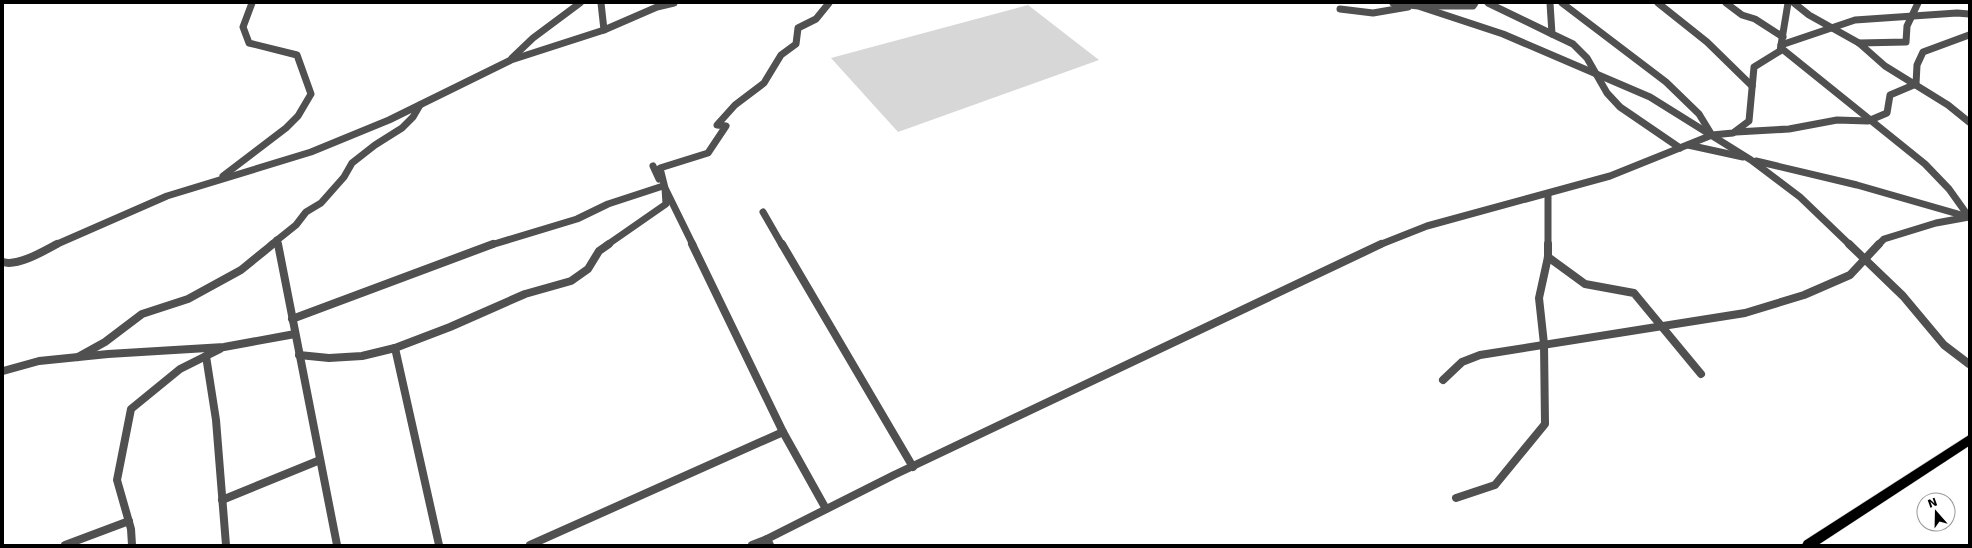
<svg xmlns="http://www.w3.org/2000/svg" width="1972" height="548" font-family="'DejaVu Sans',sans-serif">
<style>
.green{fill:#d7d7d7}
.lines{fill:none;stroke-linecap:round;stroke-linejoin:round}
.primary-casing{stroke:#dbdbdb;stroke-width:1}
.minor-far1{stroke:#505050;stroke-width:7}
.minor{stroke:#505050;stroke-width:8}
.primary{fill:#000;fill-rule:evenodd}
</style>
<rect width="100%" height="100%" fill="#fff"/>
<!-- green -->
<path class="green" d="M1028,5L1099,60L898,132L831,58Z"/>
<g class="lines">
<defs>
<path id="primary" d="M1969,435V446L1818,545H1802L1804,541Z"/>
</defs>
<!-- primary casing -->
<use href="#primary" class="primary-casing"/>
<!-- minor-far1 -->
<g class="minor-far1">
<path d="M601,3L604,30"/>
<path d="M1393,3L1418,6L1503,34L1650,97L1751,160L1800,197L1850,245"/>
<path d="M1488,3L1552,34"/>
<path d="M1550,3L1552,34L1573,44L1587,58L1607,93L1620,107L1680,148"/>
<path d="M1562,3L1666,82L1699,114L1710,132"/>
<path d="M1658,3L1707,42L1752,86"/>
<path d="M1726,3L1742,15L1755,19L1783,37"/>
<path d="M1794,3L1809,15L1859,43L1885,66L1948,105L1969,122"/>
<path d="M1425,6H1473L1475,3"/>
<path d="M1340,9L1373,13L1408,7"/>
<path d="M1859,43L1906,42L1907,26L1918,3"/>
<path d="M1781,45L1855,20L1957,13L1969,14"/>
<path d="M1781,48L1925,164L1949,189L1969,217"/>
<path d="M512,58L533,38L580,3"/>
<path d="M1736,132L1789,129L1837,120L1868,121L1887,113L1890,95L1916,84L1917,65L1923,52L1969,35"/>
<path d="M1688,145L1743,157"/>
<path d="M1756,161L1857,185L1965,216"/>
<path d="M653,166L659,179"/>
<path d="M223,176L286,128L298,116L311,94L297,55L249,43L243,27L252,3"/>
<path d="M666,190L693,245"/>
<path d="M1548,194V245"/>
<path d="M763,212L782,245"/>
<path d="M277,240L278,245"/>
<path d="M55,245L167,196L311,152L389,120L511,60L604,30L657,7L674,3"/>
<path d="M271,245L296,225L306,212L321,203L344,177L352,163L375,145L402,128L413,117L420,105"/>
<path d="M491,245L577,219L608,204L663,186"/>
<path d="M607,245L666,204L665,188L660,168L708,153L726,126L717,125L735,105L764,83L781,55L796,44L798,28L816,19L829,3"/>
<path d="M1379,245L1427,226L1610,176L1712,135L1733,133L1749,121L1754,67L1780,51L1788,3"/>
<path d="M1878,245L1884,239L1936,223L1969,217"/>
</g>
<!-- minor -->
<g class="minor">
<path d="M278,244L337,545"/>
<path d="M692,244L783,432L826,509"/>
<path d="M782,244L913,467"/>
<path d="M1849,244L1903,296L1944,345L1969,364"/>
<path d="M1548,257L1585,284L1634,293L1701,374"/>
<path d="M3,262C17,267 44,251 57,244"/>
<path d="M292,319L493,244"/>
<path d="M395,348L439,545"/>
<path d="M299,355L329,358L362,356L395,348L450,327L525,294L571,281L588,269L599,251L609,244"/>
<path d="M206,356L216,420L226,545"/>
<path d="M78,357L105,342L142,314L188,299L241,270L273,244"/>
<path d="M3,371L39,361L108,354L224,347L295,334"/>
<path d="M1443,380L1462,362L1480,355L1745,313L1804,295L1850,275L1879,244"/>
<path d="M1456,498L1495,485L1545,424L1544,344L1539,298L1548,257V244"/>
<path d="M222,500L320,460"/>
<path d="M65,545L129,521"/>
<path d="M132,545L131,529L117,480L131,409L180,369L220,349"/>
<path d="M530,545L783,432"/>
<path d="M752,545L767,539"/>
<path d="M770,545L767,539L894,475L1381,244"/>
</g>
<!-- primary -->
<use href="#primary" class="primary"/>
</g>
<!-- border -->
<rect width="1972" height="548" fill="none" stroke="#000000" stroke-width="8"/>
<!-- north arrow -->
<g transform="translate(1936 512) rotate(340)"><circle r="19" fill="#ffffff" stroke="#999999"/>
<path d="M0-3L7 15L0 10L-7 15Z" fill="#000000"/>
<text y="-6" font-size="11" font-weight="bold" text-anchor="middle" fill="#000000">N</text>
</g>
</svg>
